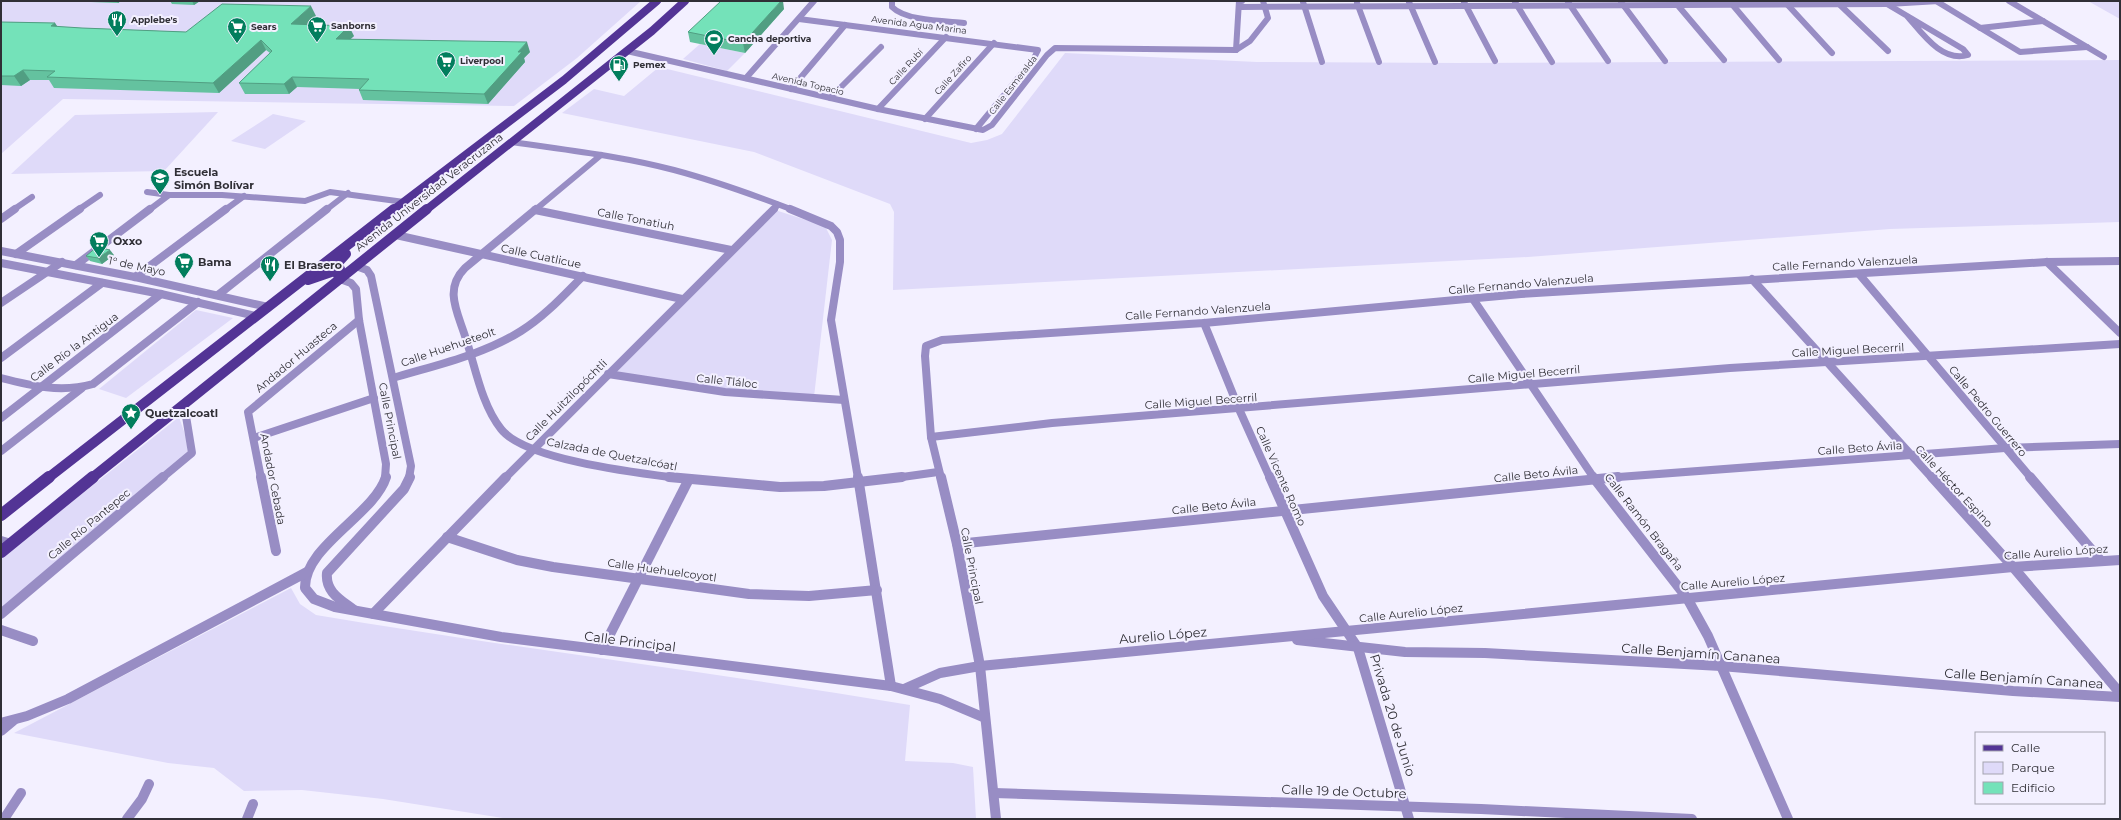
<svg xmlns="http://www.w3.org/2000/svg" width="2121" height="820" font-family="Montserrat,sans-serif">
<style>
.green{fill:#dfdaf9}
.lines{fill:none;stroke-linecap:round;stroke-linejoin:round}
.street-far2{stroke:#988dc4;stroke-width:6}
.street-far1{stroke:#988dc4;stroke-width:8}
.street{stroke:#988dc4;stroke-width:10}
.primary-far2{stroke:#533495;stroke-width:8}
.primary-far1{stroke:#533495;stroke-width:10}
.primary{stroke:#533495;stroke-width:12}
.wall{fill:#64c29f}
.shaded-wall{fill:#519e82}
.building{fill:#74e2b9;stroke:#519e82}
.labels{text-anchor:middle;stroke-width:4;stroke-linejoin:round;paint-order:stroke}
.far-poi-label{font-size:9px;font-weight:bold;fill:#302f36;stroke:#f3f0ff;text-anchor:start}
.far-street-label{font-size:9px;fill:#302f36;stroke:#f3f0ff}
.poi-label{font-size:11px;font-weight:bold;fill:#302f36;stroke:#f3f0ff;text-anchor:start}
.street-label{font-size:11px;fill:#302f36;stroke:#f3f0ff}
.near-street-label{font-size:13px;fill:#302f36;stroke:#f3f0ff}
</style>
<rect width="100%" height="100%" fill="#f3f0ff"/>
<!-- green -->
<g class="green">
<path d="M1,1H641L577,58L514,106L63,99L1,154Z"/>
<path d="M2088,1H2120V19Z"/>
<path d="M700,44L745,53L727,71L683,59Z"/>
<path d="M1065,53L1257,62L1459,63L2120,60V222L1890,229L1528,257L893,290L894,212L890,204L754,152L562,113L594,89L624,96L659,67L971,143L987,140L1002,134Z"/>
<path d="M218,112L164,171L11,174L75,115Z"/>
<path d="M273,114L306,121L265,149L231,141Z"/>
<path d="M775,210L825,226L832,240L814,397L706,387L616,372Z"/>
<path d="M196,310L233,318L126,398L99,389Z"/>
<path d="M179,417L186,437L188,453L1,608V558Z"/>
<path d="M291,588L300,604L316,615C513,648 712,672 910,705L905,761L953,763L973,767L976,819H509L383,799L302,790L244,791L214,768L168,763L14,733Z"/>
</g>
<g class="lines">
<!-- street-far2 -->
<g class="street-far2">
<path d="M892,1V7C906,21 944,21 964,23"/>
<path d="M1936,1L2020,52L2087,47"/>
<path d="M2009,1L2104,57"/>
<path d="M1303,2L1322,62"/>
<path d="M1409,2L1435,62"/>
<path d="M1464,2L1495,61"/>
<path d="M1515,2L1552,62"/>
<path d="M1568,2L1608,61"/>
<path d="M1621,2L1665,61"/>
<path d="M1675,2L1724,60"/>
<path d="M1785,2L1832,53"/>
<path d="M1357,3L1379,62"/>
<path d="M1731,3L1779,60"/>
<path d="M1838,3L1888,51"/>
<path d="M1887,4L1963,49L1968,55C1942,63 1922,33 1907,16"/>
<path d="M1240,7L1888,4L1939,1"/>
<path d="M799,19L1038,50L1033,60L976,129"/>
<path d="M1980,28L2043,21"/>
<path d="M1236,50L1239,1H1242"/>
<path d="M627,51L878,109L983,130L992,125L1047,55L1055,48L1236,50L1250,41L1268,18L1263,1"/>
<path d="M746,78L814,1"/>
<path d="M791,89L845,25"/>
<path d="M830,98L881,47"/>
<path d="M878,109L946,37"/>
<path d="M925,119L994,43"/>
<path d="M512,142C566,150 621,156 674,170C715,181 754,195 793,210"/>
<path d="M147,192L169,195L149,210"/>
<path d="M169,195H222L305,201L330,192L404,202"/>
<path d="M13,210L32,197"/>
<path d="M78,210L100,195"/>
<path d="M225,210L244,196"/>
<path d="M326,210L348,193"/>
<path d="M535,210L601,155"/>
<path d="M773,210L778,205"/>
</g>
<!-- street-far1 -->
<g class="street-far1">
<path d="M536,209L465,268C444,289 457,311 465,336C475,365 481,404 501,429C525,460 638,473 677,478"/>
<path d="M790,209L831,226L837,232L840,240V262L831,320L858,478"/>
<path d="M535,210L731,250"/>
<path d="M1,219L15,209"/>
<path d="M396,235L682,299"/>
<path d="M1,251L135,277L268,307"/>
<path d="M16,254L80,209"/>
<path d="M2047,262L2120,333"/>
<path d="M1,263L161,294L256,316"/>
<path d="M76,265L150,209"/>
<path d="M356,266L367,270L371,276L411,466L409,478"/>
<path d="M1859,274L2031,478"/>
<path d="M135,277L226,209"/>
<path d="M340,279L351,283L356,289L359,320L386,464L385,478"/>
<path d="M1752,279L1932,478"/>
<path d="M218,295L327,209"/>
<path d="M1473,299L1594,478"/>
<path d="M1,303L62,262"/>
<path d="M1204,323L1239,409L1270,478"/>
<path d="M1,358L102,283"/>
<path d="M608,374L725,392L844,400"/>
<path d="M1,378C32,386 61,393 93,384L198,302"/>
<path d="M393,378C436,365 483,355 521,331C545,316 564,295 583,276"/>
<path d="M1,418L161,294"/>
<path d="M931,437L1052,423L1730,368L2120,344"/>
<path d="M254,438L374,398"/>
<path d="M1,451L82,388"/>
<path d="M162,478L192,453L184,404"/>
<path d="M261,478L248,412L359,320"/>
<path d="M505,478L774,209"/>
<path d="M895,478L938,472"/>
<path d="M941,478L931,437L925,356L926,346L942,340L1204,323L1521,294L2047,262L2120,261"/>
<path d="M1605,478L2005,448L2120,444"/>
</g>
<!-- street -->
<g class="street">
<path d="M261,477L276,551"/>
<path d="M386,477C374,515 304,546 305,588L314,599L335,607L501,637L891,686L940,699L985,718"/>
<path d="M669,477L780,487L824,486L902,477"/>
<path d="M858,477L891,686"/>
<path d="M941,477L957,544L980,666L996,819"/>
<path d="M1270,477L1323,596L1358,648L1409,819"/>
<path d="M1593,477L1687,598L1708,636L1788,819"/>
<path d="M1932,477L2013,567L2120,693"/>
<path d="M2030,477L2101,561"/>
<path d="M447,537L517,560L553,567L749,594L809,596L877,590"/>
<path d="M1,541L11,544"/>
<path d="M957,544L1618,477"/>
<path d="M354,610C341,600 325,592 327,573L404,489L410,477"/>
<path d="M1,614L163,477"/>
<path d="M373,614L506,477"/>
<path d="M1,630L33,641"/>
<path d="M1297,640L1405,652L1485,653L1721,666L2013,691L2120,697"/>
<path d="M602,650L689,479"/>
<path d="M904,689L940,673L980,666L2013,567L2120,560"/>
<path d="M1,723L27,716L68,699L307,572"/>
<path d="M1,731L13,721"/>
<path d="M994,793L1481,809L1692,819"/>
<path d="M4,819L21,793"/>
<path d="M127,819L142,799L149,784"/>
<path d="M247,819L253,804"/>
</g>
<!-- primary-far2 -->
<g class="primary-far2">
<path d="M393,210L564,80L657,1"/>
<path d="M426,210L652,31L685,1"/>
</g>
<!-- primary-far1 -->
<g class="primary-far1">
<path d="M340,279L336,271V265L346,254"/>
<path d="M308,280L340,269"/>
<path d="M48,478L394,209"/>
<path d="M92,478L427,209"/>
</g>
<!-- primary -->
<g class="primary">
<path d="M1,515L49,477"/>
<path d="M1,552L93,477"/>
</g>
</g>
<!-- wall -->
<g class="wall">
<path d="M90,1H121L118,3L91,2Z"/>
<path d="M170,1H200L194,5L172,4Z"/>
<path d="M784,9L745,53L690,42L688,32Z"/>
<path d="M316,16L306,25L354,36L350,39L530,52L524,58L525,62L488,104L363,100L359,90L360,89L297,87L289,94H245L239,83L270,53L266,50L219,93L54,88L49,80H30L21,86L1,85V22L55,23L57,27L82,28L186,32Z"/>
<path d="M114,255L102,264L90,261L86,256Z"/>
</g>
<!-- shaded-wall -->
<g class="shaded-wall">
<path d="M117,1H121L118,3Z"/>
<path d="M192,1H200L194,5Z"/>
<path d="M781,1H783L784,9L745,53L743,43Z"/>
<path d="M311,6L316,16L296,34L291,24Z"/>
<path d="M55,23L62,33L51,26Z"/>
<path d="M349,26L354,36L340,49L336,39Z"/>
<path d="M261,40L266,50L219,93L213,83Z"/>
<path d="M527,42L530,52L524,58L525,62L488,104L484,94L518,52Z"/>
<path d="M23,70L30,80L21,86L14,76Z"/>
<path d="M292,77L297,87L289,94L284,84Z"/>
<path d="M110,250L114,255L102,264L98,258Z"/>
</g>
<!-- building -->
<g class="building">
<path d="M721,1H781L743,43L688,32Z"/>
<path d="M222,4L311,6L291,24L349,26L336,39L527,42L518,52H522L484,94L359,90L369,79L292,77L284,84L239,83L272,51L261,40L213,83L47,77L55,71L23,70L14,76H1V22H2L55,23L51,26L82,28L186,32Z"/>
<path d="M97,247L110,250L98,258L86,256Z"/>
</g>
<!-- icons -->
<defs>
<symbol id="restaurant-pin" viewBox="-11 -11 22 30"><path d="M0 17L-7.5 6A9.5 9.5 0 1 1 7.5 6Z" fill="#027e5d" stroke="#f3f0ff"/><path d="M-5-6h1v4h1v-4h1v4h1v-4h1v5L-1.5 .5V6h-2V.5L-5-1ZM5-6V6H3V1.5H1.5Q1.5-4 5-6Z" fill="#fff"/></symbol>
<symbol id="supermarket-pin" viewBox="-11 -11 22 30"><path d="M0 17L-7.5 6A9.5 9.5 0 1 1 7.5 6Z" fill="#027e5d" stroke="#f3f0ff"/><path d="M-6-5.5h2.5l.6 2H6L4.5 2H-2.5L-4.4-4H-6ZM-1.5 3.2a1.3 1.3 0 1 0 .1 0ZM3 3.2a1.3 1.3 0 1 0 .1 0Z" fill="#fff"/></symbol>
<symbol id="stadium-pin" viewBox="-11 -11 22 30"><path d="M0 17L-7.5 6A9.5 9.5 0 1 1 7.5 6Z" fill="#027e5d" stroke="#f3f0ff"/><path d="M0-5a6.5 5 0 1 0 0 10a6.5 5 0 1 0 0-10ZM-3.5-1.8h7v3.6h-7Z" fill="#fff"/></symbol>
<symbol id="fuel-pin" viewBox="-11 -11 22 30"><path d="M0 17L-7.5 6A9.5 9.5 0 1 1 7.5 6Z" fill="#027e5d" stroke="#f3f0ff"/><path d="M-5.5-6h7V0h2V4h1.3V-2.5L3-4.5l.8-.8L6-3V5H2.5V1h-1V6h-7ZM-4.2-4.7v3.2H.2V-4.7Z" fill="#fff"/></symbol>
<symbol id="school-pin" viewBox="-11 -11 22 30"><path d="M0 17L-7.5 6A9.5 9.5 0 1 1 7.5 6Z" fill="#027e5d" stroke="#f3f0ff"/><path d="M0-5L7-2L0 1L-7-2ZM-4 1L0 2.5L4 1V4Q0 6-4 4Z" fill="#fff"/></symbol>
<symbol id="sight-pin" viewBox="-11 -11 22 30"><path d="M0 17L-7.5 6A9.5 9.5 0 1 1 7.5 6Z" fill="#027e5d" stroke="#f3f0ff"/><path d="M0-6L1.8-2.2L6-1.7L2.9 1.2L3.7 5.4L0 3.3L-3.7 5.4L-2.9 1.2L-6-1.7L-1.8-2.2Z" fill="#fff"/></symbol>
</defs>
<g fill-rule="evenodd">
<use href="#restaurant-pin" x="106" y="9" width="22" height="30"/>
<use href="#supermarket-pin" x="306" y="15" width="22" height="30"/>
<use href="#supermarket-pin" x="226" y="16" width="22" height="30"/>
<use href="#stadium-pin" x="703" y="28" width="22" height="30"/>
<use href="#supermarket-pin" x="435" y="50" width="22" height="30"/>
<use href="#fuel-pin" x="608" y="54" width="22" height="30"/>
<use href="#school-pin" x="149" y="167" width="22" height="30"/>
<use href="#supermarket-pin" x="88" y="230" width="22" height="30"/>
<use href="#supermarket-pin" x="173" y="251" width="22" height="30"/>
<use href="#restaurant-pin" x="259" y="254" width="22" height="30"/>
<use href="#sight-pin" x="120" y="402" width="22" height="30"/>
</g>
<g class="labels">
<!-- far-poi labels -->
<g class="far-poi-label">
<text x="131" y="23">Applebe's</text>
<text x="331" y="29">Sanborns</text>
<text x="251" y="30">Sears</text>
<text x="728" y="42">Cancha deportiva</text>
<text x="460" y="64">Liverpool</text>
<text x="633" y="68">Pemex</text>
</g>
<!-- far-street labels -->
<g class="far-street-label">
<text transform="translate(919 25) rotate(7)" y="3">Avenida Agua Marina</text>
<text transform="translate(906 67) rotate(-47)" y="3">Calle Rubí</text>
<text transform="translate(953 75) rotate(-48)" y="3">Calle Zafiro</text>
<text transform="translate(808 84) rotate(13)" y="3">Avenida Topacio</text>
<text transform="translate(1013 85) rotate(-52)" y="3">Calle Esmeralda</text>
</g>
<!-- poi labels -->
<g class="poi-label">
<text x="174" y="176">Escuela<tspan x="174" dy="13">Simón Bolívar</tspan></text>
<text x="113" y="245">Oxxo</text>
<text x="198" y="266">Bama</text>
<text x="284" y="269">El Brasero</text>
<text x="145" y="417">Quetzalcoatl</text>
</g>
<!-- street labels -->
<g class="street-label">
<text transform="translate(429 192) rotate(-38)" y="4">Avenida Universidad Veracruzana</text>
<text transform="translate(636 219) rotate(11)" y="4">Calle Tonatiuh</text>
<text transform="translate(541 256) rotate(12)" y="4">Calle Cuatlicue</text>
<text transform="translate(1845 263) rotate(-3)" y="4">Calle Fernando Valenzuela</text>
<text transform="translate(137 266) rotate(12)" y="4">1° de Mayo</text>
<text transform="translate(1521 284) rotate(-5)" y="4">Calle Fernando Valenzuela</text>
<text transform="translate(1198 311) rotate(-4)" y="4">Calle Fernando Valenzuela</text>
<text transform="translate(74 347) rotate(-37)" y="4">Calle Río la Antigua</text>
<text transform="translate(448 347) rotate(-19)" y="4">Calle Huehueteolt</text>
<text transform="translate(1848 350) rotate(-3)" y="4">Calle Miguel Becerril</text>
<text transform="translate(296 357) rotate(-40)" y="4">Andador Huasteca</text>
<text transform="translate(1524 374) rotate(-5)" y="4">Calle Miguel Becerril</text>
<text transform="translate(727 381) rotate(6)" y="4">Calle Tláloc</text>
<text transform="translate(566 400) rotate(-45)" y="4">Calle Huitzilopóchtli</text>
<text transform="translate(1201 401) rotate(-4)" y="4">Calle Miguel Becerril</text>
<text transform="translate(1988 411) rotate(50)" y="4">Calle Pedro Guerrero</text>
<text transform="translate(390 421) rotate(79)" y="4">Calle Principal</text>
<text transform="translate(1860 448) rotate(-4)" y="4">Calle Beto Ávila</text>
<text transform="translate(612 454) rotate(11)" y="4">Calzada de Quetzalcóatl</text>
<text transform="translate(1536 474) rotate(-6)" y="4">Calle Beto Ávila</text>
<text transform="translate(1281 476) rotate(66)" y="4">Calle Vicente Romo</text>
<text transform="translate(273 479) rotate(79)" y="4">Andador Cebada</text>
<text transform="translate(1954 486) rotate(47)" y="4">Calle Héctor Espino</text>
<text transform="translate(1214 506) rotate(-6)" y="4">Calle Beto Ávila</text>
<text transform="translate(1644 522) rotate(52)" y="4">Calle Ramón Bragaña</text>
<text transform="translate(89 524) rotate(-40)" y="4">Calle Río Pantepec</text>
<text transform="translate(2056 552) rotate(-4)" y="4">Calle Aurelio López</text>
<text transform="translate(972 566) rotate(79)" y="4">Calle Principal</text>
<text transform="translate(662 570) rotate(8)" y="4">Calle Huehuelcoyotl</text>
<text transform="translate(1733 582) rotate(-5)" y="4">Calle Aurelio López</text>
<text transform="translate(1411 613) rotate(-6)" y="4">Calle Aurelio López</text>
</g>
<!-- near-street labels -->
<g class="near-street-label">
<text transform="translate(1163 635) rotate(-5)" y="5">Aurelio López</text>
<text transform="translate(630 641) rotate(7)" y="5">Calle Principal</text>
<text transform="translate(1701 653) rotate(4)" y="5">Calle Benjamín Cananea</text>
<text transform="translate(2024 678) rotate(4)" y="5">Calle Benjamín Cananea</text>
<text transform="translate(1393 715) rotate(73)" y="5">Privada 20 de Junio</text>
<text transform="translate(1344 791) rotate(2)" y="5">Calle 19 de Octubre</text>
</g>
</g>
<!-- border -->
<rect width="2121" height="820" fill="none" stroke="#302f36" stroke-width="4"/>
<!-- legend -->
<rect x="1975" y="732" width="130" height="72" fill="#f3f0ff" stroke="#a5a3af"/>
<rect x="1983" y="745" width="20" height="6" fill="#533495" stroke="#a5a3af"/>
<text x="2011" y="752" font-size="12" fill="#302f36">Calle</text>
<rect x="1983" y="762" width="20" height="12" fill="#dfdaf9" stroke="#a5a3af"/>
<text x="2011" y="772" font-size="12" fill="#302f36">Parque</text>
<rect x="1983" y="782" width="20" height="12" fill="#74e2b9" stroke="#a5a3af"/>
<text x="2011" y="792" font-size="12" fill="#302f36">Edificio</text>
</svg>
